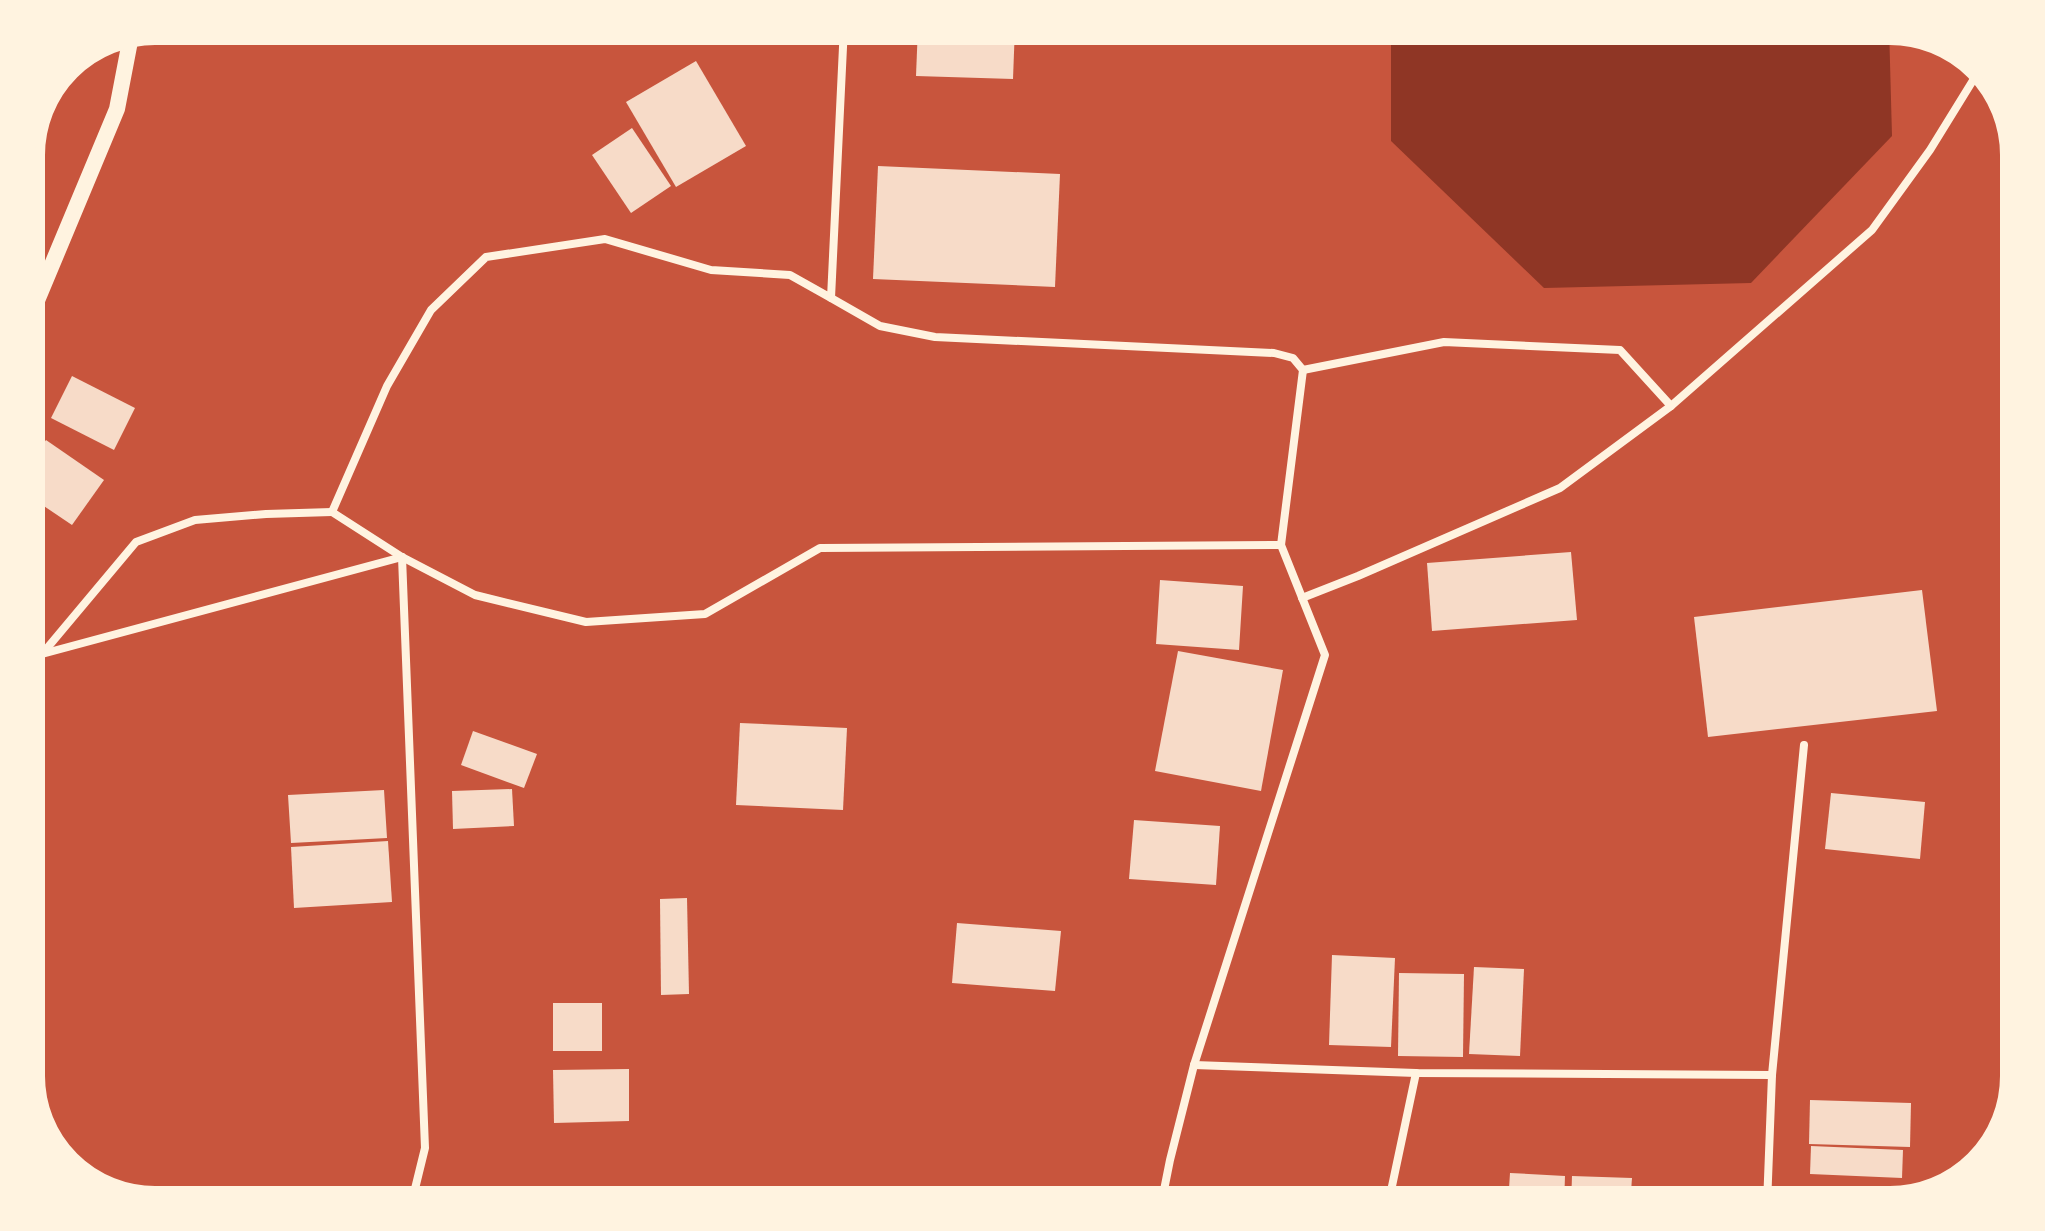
<svg xmlns="http://www.w3.org/2000/svg" width="2045" height="1231" font-family="'Archivo Narrow',sans-serif">
<style>
.water{fill:#8f3625}
.building{fill:#f7dbc8}
.lines{fill:none;stroke-linecap:round;stroke-linejoin:round}
.minor{stroke:#fff3e0;stroke-width:8}
.secondary{stroke:#fff3e0;stroke-width:16}
.rim{fill:none;stroke:#fff3e0;stroke-width:10}
</style>
<rect width="100%" height="100%" fill="#c8553d"/>
<!-- water -->
<path class="water" d="M1391,26H1889L1892,136L1751,283L1544,288L1391,141Z"/>
<!-- building -->
<g class="building">
<path d="M918,26H1015L1013,79L916,76Z"/>
<path d="M696,61L746,146L676,187L626,102Z"/>
<path d="M632,128L671,186L631,213L592,155Z"/>
<path d="M878,166L1060,174L1055,287L873,279Z"/>
<path d="M72,376L135,408L114,450L51,418Z"/>
<path d="M46,440L104,480L72,525L26,494V467Z"/>
<path d="M1571,552L1577,620L1432,631L1427,563Z"/>
<path d="M1160,580L1243,586L1239,650L1156,644Z"/>
<path d="M1922,590L1937,711L1708,737L1694,617Z"/>
<path d="M1178,651L1283,670L1261,791L1155,771Z"/>
<path d="M740,723L847,728L843,810L736,805Z"/>
<path d="M473,731L537,754L524,788L461,765Z"/>
<path d="M512,789L514,826L453,829L452,791Z"/>
<path d="M384,790L387,838L291,843L288,795Z"/>
<path d="M1831,793L1925,802L1920,859L1825,849Z"/>
<path d="M1134,820L1220,826L1216,885L1129,879Z"/>
<path d="M388,841L392,902L294,908L291,847Z"/>
<path d="M687,898L689,994L661,995L660,899Z"/>
<path d="M957,923L1061,931L1055,991L952,983Z"/>
<path d="M1332,955L1395,958L1391,1047L1329,1045Z"/>
<path d="M1474,967L1524,969L1520,1056L1469,1054Z"/>
<path d="M1399,973L1464,974L1463,1057L1398,1056Z"/>
<rect x="553" y="1003" width="49" height="48"/>
<path d="M629,1069V1121L554,1123L553,1070Z"/>
<path d="M1810,1100L1911,1103L1910,1147L1809,1144Z"/>
<path d="M1811,1146L1903,1150L1902,1178L1810,1174Z"/>
<path d="M1510,1173L1565,1176L1564,1205H1508Z"/>
<path d="M1572,1176L1632,1178L1630,1205H1571Z"/>
<path d="M929,1192L984,1204V1205H926Z"/>
<path d="M1437,1192L1506,1194V1205H1437Z"/>
<path d="M1811,1194L1894,1197V1204L1810,1205Z"/>
</g>
<g class="lines">
<!-- minor -->
<g class="minor">
<path d="M844,26L831,298L790,275L711,270L605,239L486,257L431,310L387,386L332,512L402,557L475,595L586,622L705,614L820,548L1281,545L1325,655L1194,1065L1170,1160L1161,1205"/>
<path d="M831,298L880,326L935,337L1274,353L1293,358L1303,370L1281,545"/>
<path d="M1303,370L1444,342L1620,350L1671,406"/>
<path d="M402,557L425,1148L411,1205"/>
<path d="M1302,598L1358,576L1560,488L1671,406L1872,230L1930,150L1980,69"/>
<path d="M43,653L136,542L195,520L266,514L332,512"/>
<path d="M26,671L42,654L402,557"/>
<path d="M1194,1065L1416,1073L1772,1075"/>
<path d="M1388,1205L1416,1073"/>
<path d="M1767,1205L1772,1075L1804,745"/>
</g>
<!-- secondary -->
<path class="secondary" d="M26,327L117,109L131,36"/>
</g>
<!-- crop -->
<path d="M0 0H2045V1231H0ZM155 40H1890A115 115 0 0 1 2005 155V1076A115 115 0 0 1 1890 1191H155A115 115 0 0 1 40 1076V155A115 115 0 0 1 155 40Z" fill="#fff3e0" fill-rule="evenodd"/>
<path class="rim" d="M155 40H1890A115 115 0 0 1 2005 155V1076A115 115 0 0 1 1890 1191H155A115 115 0 0 1 40 1076V155A115 115 0 0 1 155 40Z"/>
</svg>
